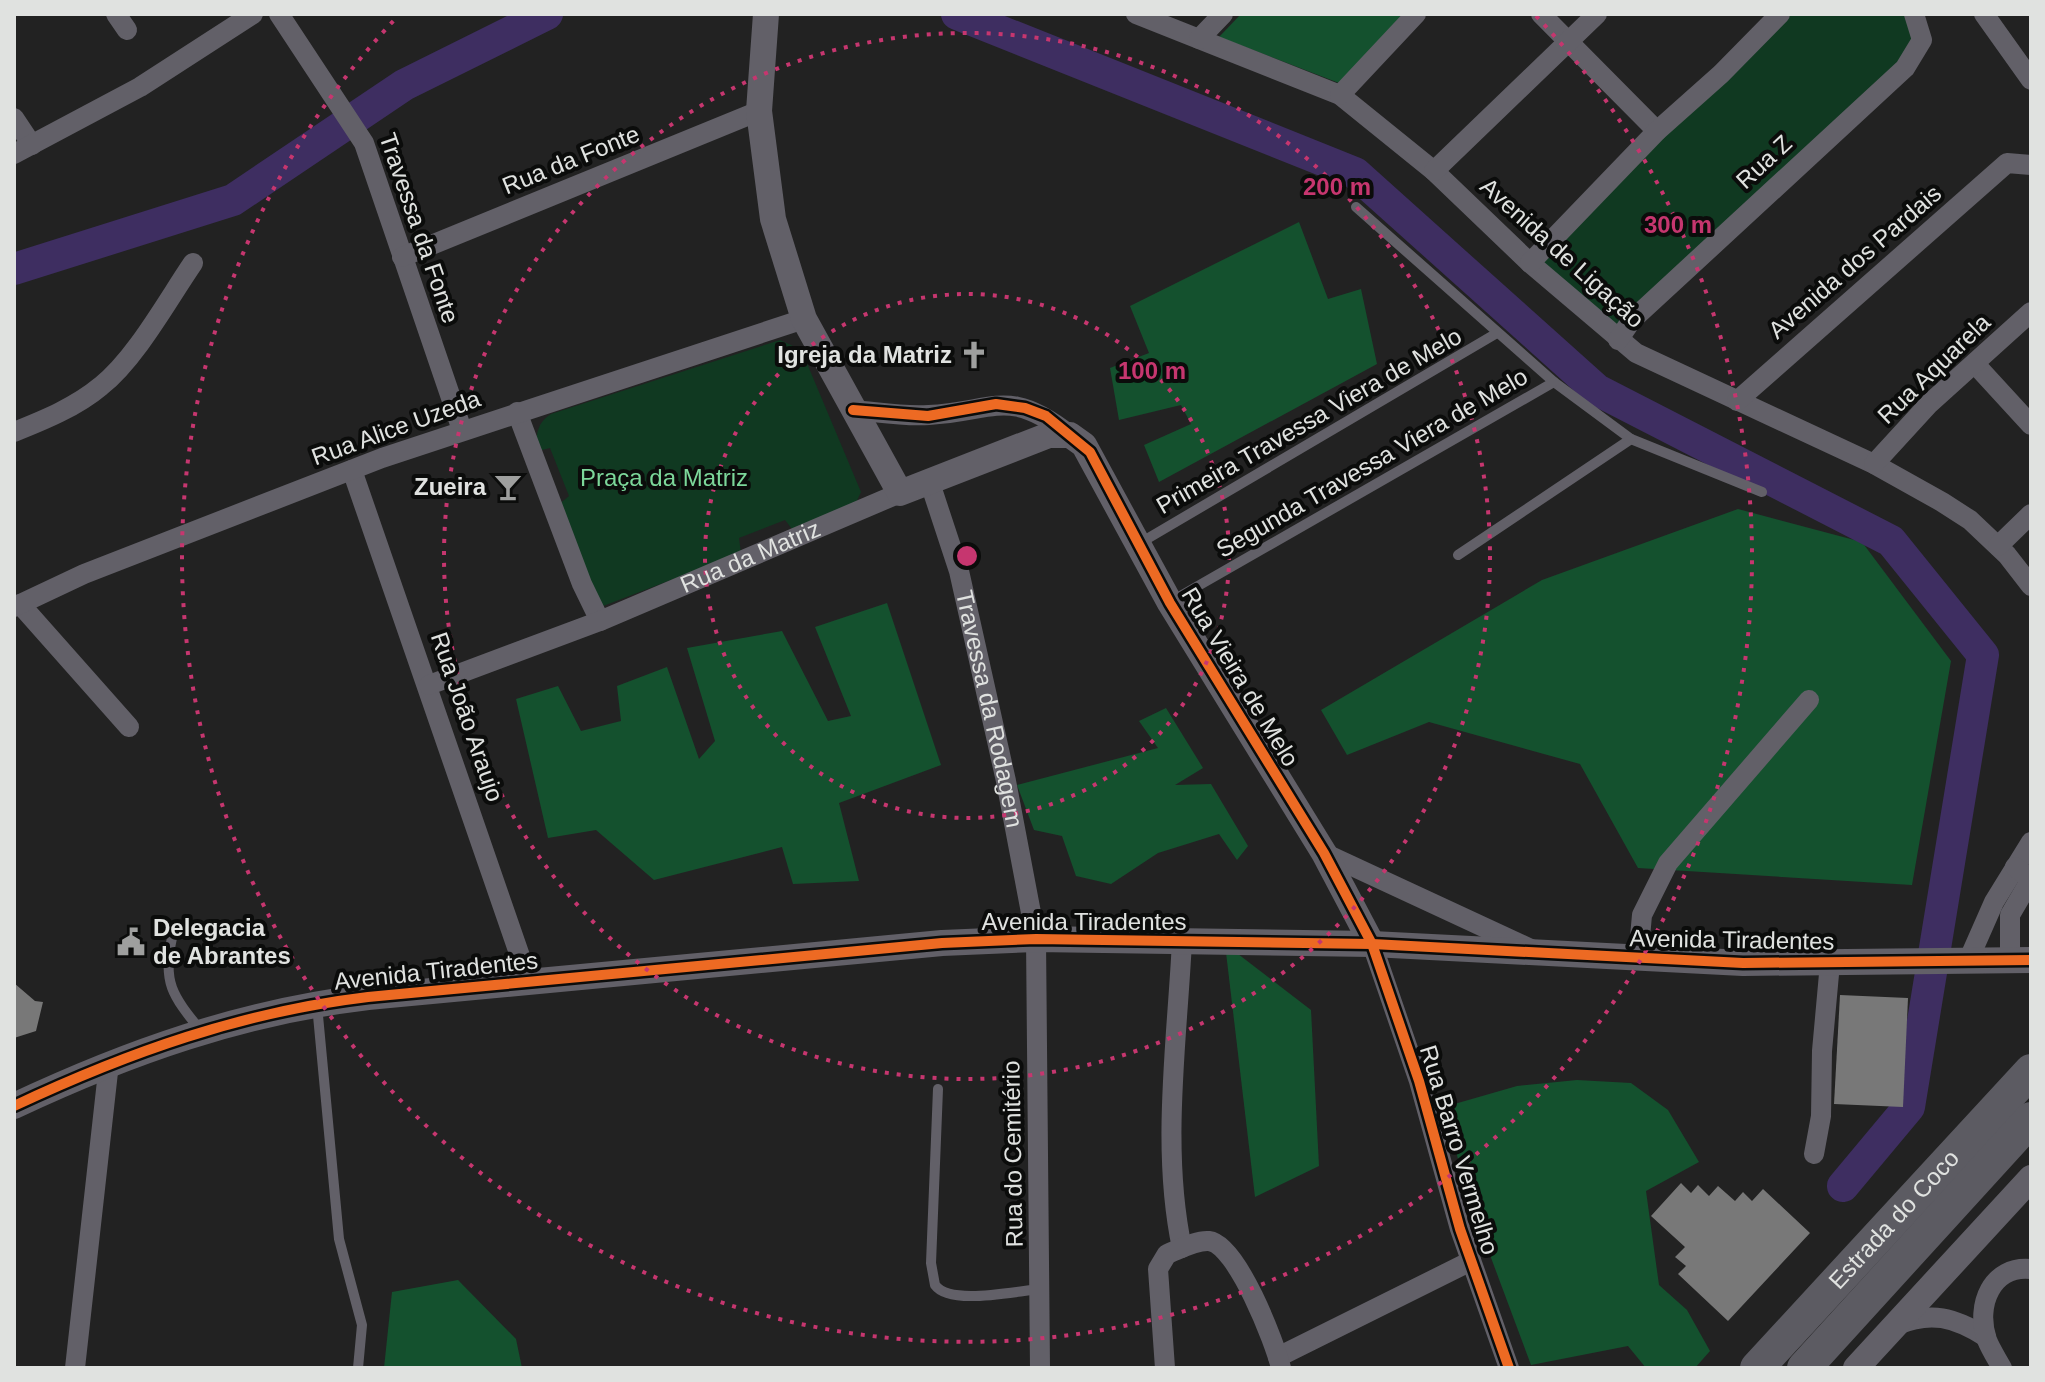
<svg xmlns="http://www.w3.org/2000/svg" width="2045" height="1382" font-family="Helvetica,sans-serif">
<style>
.green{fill:#103921}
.forest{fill:#14512e}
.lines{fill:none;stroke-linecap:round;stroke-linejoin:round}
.river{stroke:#3e2e61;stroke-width:32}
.building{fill:#787878}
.service{stroke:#626068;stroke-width:10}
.minor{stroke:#626068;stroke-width:20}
.tertiary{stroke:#626068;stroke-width:26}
.trunk{stroke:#5c5b62;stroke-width:34}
.cycleway-casing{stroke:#0b0c0b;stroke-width:15}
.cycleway{stroke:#ed6a23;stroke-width:10}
.ring{fill:none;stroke:#c6366f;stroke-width:4;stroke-dasharray:4 8}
.labels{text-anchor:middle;stroke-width:8;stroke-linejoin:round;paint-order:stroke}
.street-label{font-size:24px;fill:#e0e2e0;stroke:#0b0c0b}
.poi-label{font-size:24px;font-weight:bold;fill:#e0e2e0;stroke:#0b0c0b;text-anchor:end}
.park-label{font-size:24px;fill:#7cd79a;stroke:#0b0c0b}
.centre{fill:#c6366f;stroke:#0b0c0b;stroke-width:4}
.ring-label{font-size:24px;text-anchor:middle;font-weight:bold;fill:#c6366f;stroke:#0b0c0b;stroke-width:8;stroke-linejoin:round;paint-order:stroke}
</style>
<rect width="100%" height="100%" fill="#222"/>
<!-- green -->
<g class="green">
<path d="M1783,14H1912L1923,48L1617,341L1530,264Z"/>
<path d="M780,340L793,346L806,361L861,492L853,509L795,533L785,520L739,538L741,553L598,608L557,506L569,496L550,448L538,451C535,435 537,423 551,414Z"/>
</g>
<!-- forest -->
<g class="forest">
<path d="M1241,14H1403L1339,83L1219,37Z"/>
<path d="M1299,222L1328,299L1361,289L1377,364L1159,482L1144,445L1191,424L1181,405L1119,420L1110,368L1149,353L1130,306Z"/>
<path d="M1738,509L1862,542L1951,661L1912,885L1638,868L1580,764L1429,722L1347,755L1321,710L1542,580Z"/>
<path d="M887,603L941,765L839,803L859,881L793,884L782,847L654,880L596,830L548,838L516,699L558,686L581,731L621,721L617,686L667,667L699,759L715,741L687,648L782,631L828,721L851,716L815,627Z"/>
<path d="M1166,708L1203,768L1175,785L1211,784L1248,846L1237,860L1219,834L1158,853L1111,884L1076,876L1062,836L1034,830L1017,785L1158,748L1139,721Z"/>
<path d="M1225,944L1311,1010L1319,1166L1255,1197Z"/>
<path d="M1577,1080L1631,1083L1668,1110L1699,1162L1646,1191L1659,1285L1687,1310L1710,1351L1695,1368H1646L1628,1346L1531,1365L1468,1196L1444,1107L1517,1086Z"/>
<path d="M458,1280L516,1339L522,1368H384L392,1292Z"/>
</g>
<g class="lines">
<!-- river -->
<g class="river">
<path d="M957,14L1355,173L1597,390L1891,541L1983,655L1909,1107L1843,1186"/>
<path d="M14,269L233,200L404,85L547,14"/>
</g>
</g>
<!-- building -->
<g class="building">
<path d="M14,983L35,1001L43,1002L36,1031L14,1038Z"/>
<path d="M1840,995L1908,998L1903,1107L1834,1104Z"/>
<path d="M1681,1183L1691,1193L1698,1185L1709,1196L1718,1186L1735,1201L1743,1192L1752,1201L1763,1189L1810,1233L1728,1321L1678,1274L1686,1266L1675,1257L1685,1247L1651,1216Z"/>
</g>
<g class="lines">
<!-- service -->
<g class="service">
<path d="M1356,207L1554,382L1631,439L1762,492"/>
<path d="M1140,543L1497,333"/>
<path d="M1458,555L1631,439"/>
<path d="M1170,602L1554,382"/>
<path d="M172,938C162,983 173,996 201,1031"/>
<path d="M317,1005L339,1239L362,1325L358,1368"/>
<path d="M938,1089L931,1263L935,1285C950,1306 1015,1291 1041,1289"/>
</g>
<!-- minor -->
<g class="minor">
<path d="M116,14L127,30"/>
<path d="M279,14L364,143L462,430"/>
<path d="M1136,14L1340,95L1434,171L1530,263L1636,353L1874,464L1942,502L1970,520L2007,555L2031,586"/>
<path d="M1541,14L1657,131"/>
<path d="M1984,14L2031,80"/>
<path d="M1199,39L1223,14"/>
<path d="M1340,95L1416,14"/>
<path d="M14,118L32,145"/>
<path d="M14,154L140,87L253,14"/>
<path d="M1434,171L1597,14"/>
<path d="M402,257L759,111"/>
<path d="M1530,263L1657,131L1721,74L1780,14"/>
<path d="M1618,340L1631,321L1905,68L1922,40L1914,14"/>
<path d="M1975,364L2031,425"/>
<path d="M1737,401L2007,163L2031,165"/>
<path d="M853,410C878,412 904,417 929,415C996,411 1009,387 1070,435"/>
<path d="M517,412L582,584L600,621"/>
<path d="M14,432C44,420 76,407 101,386C136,358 167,301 193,263"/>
<path d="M1874,464L1929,404L2031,312"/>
<path d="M352,470L529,982"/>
<path id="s1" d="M930,483L959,571L1006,781L1036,939L1040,1368"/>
<path d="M1998,546L2031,514"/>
<path d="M20,604L129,727"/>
<path d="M14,607L84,574L382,458L804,319"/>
<path id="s2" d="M429,685L600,621L900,493"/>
<path d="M1324,853L1533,950"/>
<path d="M1182,941C1177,1042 1161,1149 1182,1248"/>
<path d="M1372,944L1419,1081L1460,1229L1509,1368"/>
<path d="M1638,959L1642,915L1668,863L1809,700"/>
<path d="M1968,961L1994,902L2031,842"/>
<path d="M2010,961V915L2031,879L2015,867"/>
<path d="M1814,1154L1821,1116L1822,1051L1830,963"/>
<path d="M1897,1325C1931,1311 1954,1317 1986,1337"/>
<path d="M1278,1357L1471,1261"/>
<path d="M75,1368L109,1063"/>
<path d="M1165,1368L1158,1269L1167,1254C1180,1249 1196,1240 1209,1241C1237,1244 1275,1343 1281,1368"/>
<path d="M2002,1368C1997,1359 1991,1350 1987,1340C1975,1305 1992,1265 2031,1269"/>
</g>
<!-- tertiary -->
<g class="tertiary">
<path d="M766,14L759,111L773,219L804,319L900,493L1049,435H1070L1084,445L1170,603L1324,853L1372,944"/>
<path d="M14,1106C129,1052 242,1012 368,997L942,943L1036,939L1372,944L1743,963L2031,960"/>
<path d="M1856,1368L2031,1178"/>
</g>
<!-- trunk -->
<g class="trunk">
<path id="s3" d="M1757,1368L2031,1071"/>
<path d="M1804,1368L2031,1119"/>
</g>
<defs>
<g id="cycleway">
<path d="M853,410L928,416L996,404L1025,408L1046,416L1090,452L1170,603L1324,853L1372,944L1419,1081L1460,1229L1509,1368"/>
<path d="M14,1106C129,1052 242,1012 368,997L942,943L1036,939L1372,944L1743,963L2031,960"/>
</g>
</defs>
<!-- cycleway casing -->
<use href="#cycleway" class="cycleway-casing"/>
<!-- cycleway -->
<use href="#cycleway" class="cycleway"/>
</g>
<!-- distance rings -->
<g class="ring">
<circle cx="967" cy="556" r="262"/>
<circle cx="967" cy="556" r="523"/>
<path d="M1536 16A785 785 0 1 1 398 16"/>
</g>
<!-- icons -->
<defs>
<symbol id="church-bare" viewBox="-9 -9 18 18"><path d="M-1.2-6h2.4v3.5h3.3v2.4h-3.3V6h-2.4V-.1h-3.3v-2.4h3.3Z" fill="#9e9f9e" stroke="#0b0c0b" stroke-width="2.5" paint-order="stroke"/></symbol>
<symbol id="bar-bare" viewBox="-9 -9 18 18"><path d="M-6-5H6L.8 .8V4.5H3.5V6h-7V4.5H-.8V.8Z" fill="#9e9f9e" stroke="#0b0c0b" stroke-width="2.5" paint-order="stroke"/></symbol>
<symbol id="civic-bare" viewBox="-9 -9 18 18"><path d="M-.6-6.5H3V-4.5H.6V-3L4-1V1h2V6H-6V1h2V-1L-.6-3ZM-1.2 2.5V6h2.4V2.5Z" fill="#9e9f9e" stroke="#0b0c0b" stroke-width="2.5" paint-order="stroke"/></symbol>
</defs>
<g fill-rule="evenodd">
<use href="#church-bare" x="954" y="335" width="40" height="40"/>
<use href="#bar-bare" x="488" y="467" width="40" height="40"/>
<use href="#civic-bare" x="111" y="922" width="40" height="40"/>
</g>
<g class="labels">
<!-- street labels -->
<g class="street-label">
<text transform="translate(571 160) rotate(-22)" y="8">Rua da Fonte</text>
<text transform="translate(1764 162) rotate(-43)" y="8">Rua Z</text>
<text transform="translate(419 228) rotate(71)" y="8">Travessa da Fonte</text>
<text transform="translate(1562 253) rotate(42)" y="8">Avenida de Ligação</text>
<text transform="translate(1855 262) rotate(-41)" y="8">Avenida dos Pardais</text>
<text transform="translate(1934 369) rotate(-44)" y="8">Rua Aquarela</text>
<text transform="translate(1309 421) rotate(-30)" y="8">Primeira Travessa Viera de Melo</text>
<text transform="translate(396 428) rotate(-20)" y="8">Rua Alice Uzeda</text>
<text transform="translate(1372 463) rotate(-30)" y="8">Segunda Travessa Viera de Melo</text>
<text dy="8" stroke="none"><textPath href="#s2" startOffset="346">Rua da Matriz</textPath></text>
<text transform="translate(1240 677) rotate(59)" y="8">Rua Vieira de Melo</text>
<text dy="8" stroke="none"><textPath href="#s1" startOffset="234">Travessa da Rodagem</textPath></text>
<text transform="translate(467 717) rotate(71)" y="8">Rua João Araujo</text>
<text x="1084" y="930">Avenida Tiradentes</text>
<text transform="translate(1732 940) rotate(1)" y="8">Avenida Tiradentes</text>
<text transform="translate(436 971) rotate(-6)" y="8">Avenida Tiradentes</text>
<text transform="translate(1459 1150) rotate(73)" y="8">Rua Barro Vermelho</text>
<text transform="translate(1013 1154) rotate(-91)" y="8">Rua do Cemitério</text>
<text dy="8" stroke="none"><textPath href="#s3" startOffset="202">Estrada do Coco</textPath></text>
</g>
<!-- poi labels -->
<g class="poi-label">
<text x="952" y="363">Igreja da Matriz</text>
<text x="486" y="495">Zueira</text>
<text x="153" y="936" text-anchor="start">Delegacia<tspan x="153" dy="28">de Abrantes</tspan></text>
</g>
<!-- park labels -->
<g class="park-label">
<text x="664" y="486">Praça da Matriz</text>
</g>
</g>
<circle cx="967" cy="556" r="12" class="centre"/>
<g class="ring-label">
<text x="1337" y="195">200 m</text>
<text x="1678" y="233">300 m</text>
<text x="1152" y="379">100 m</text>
</g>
<!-- border -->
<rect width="2045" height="1382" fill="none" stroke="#e0e2e0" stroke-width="32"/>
</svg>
